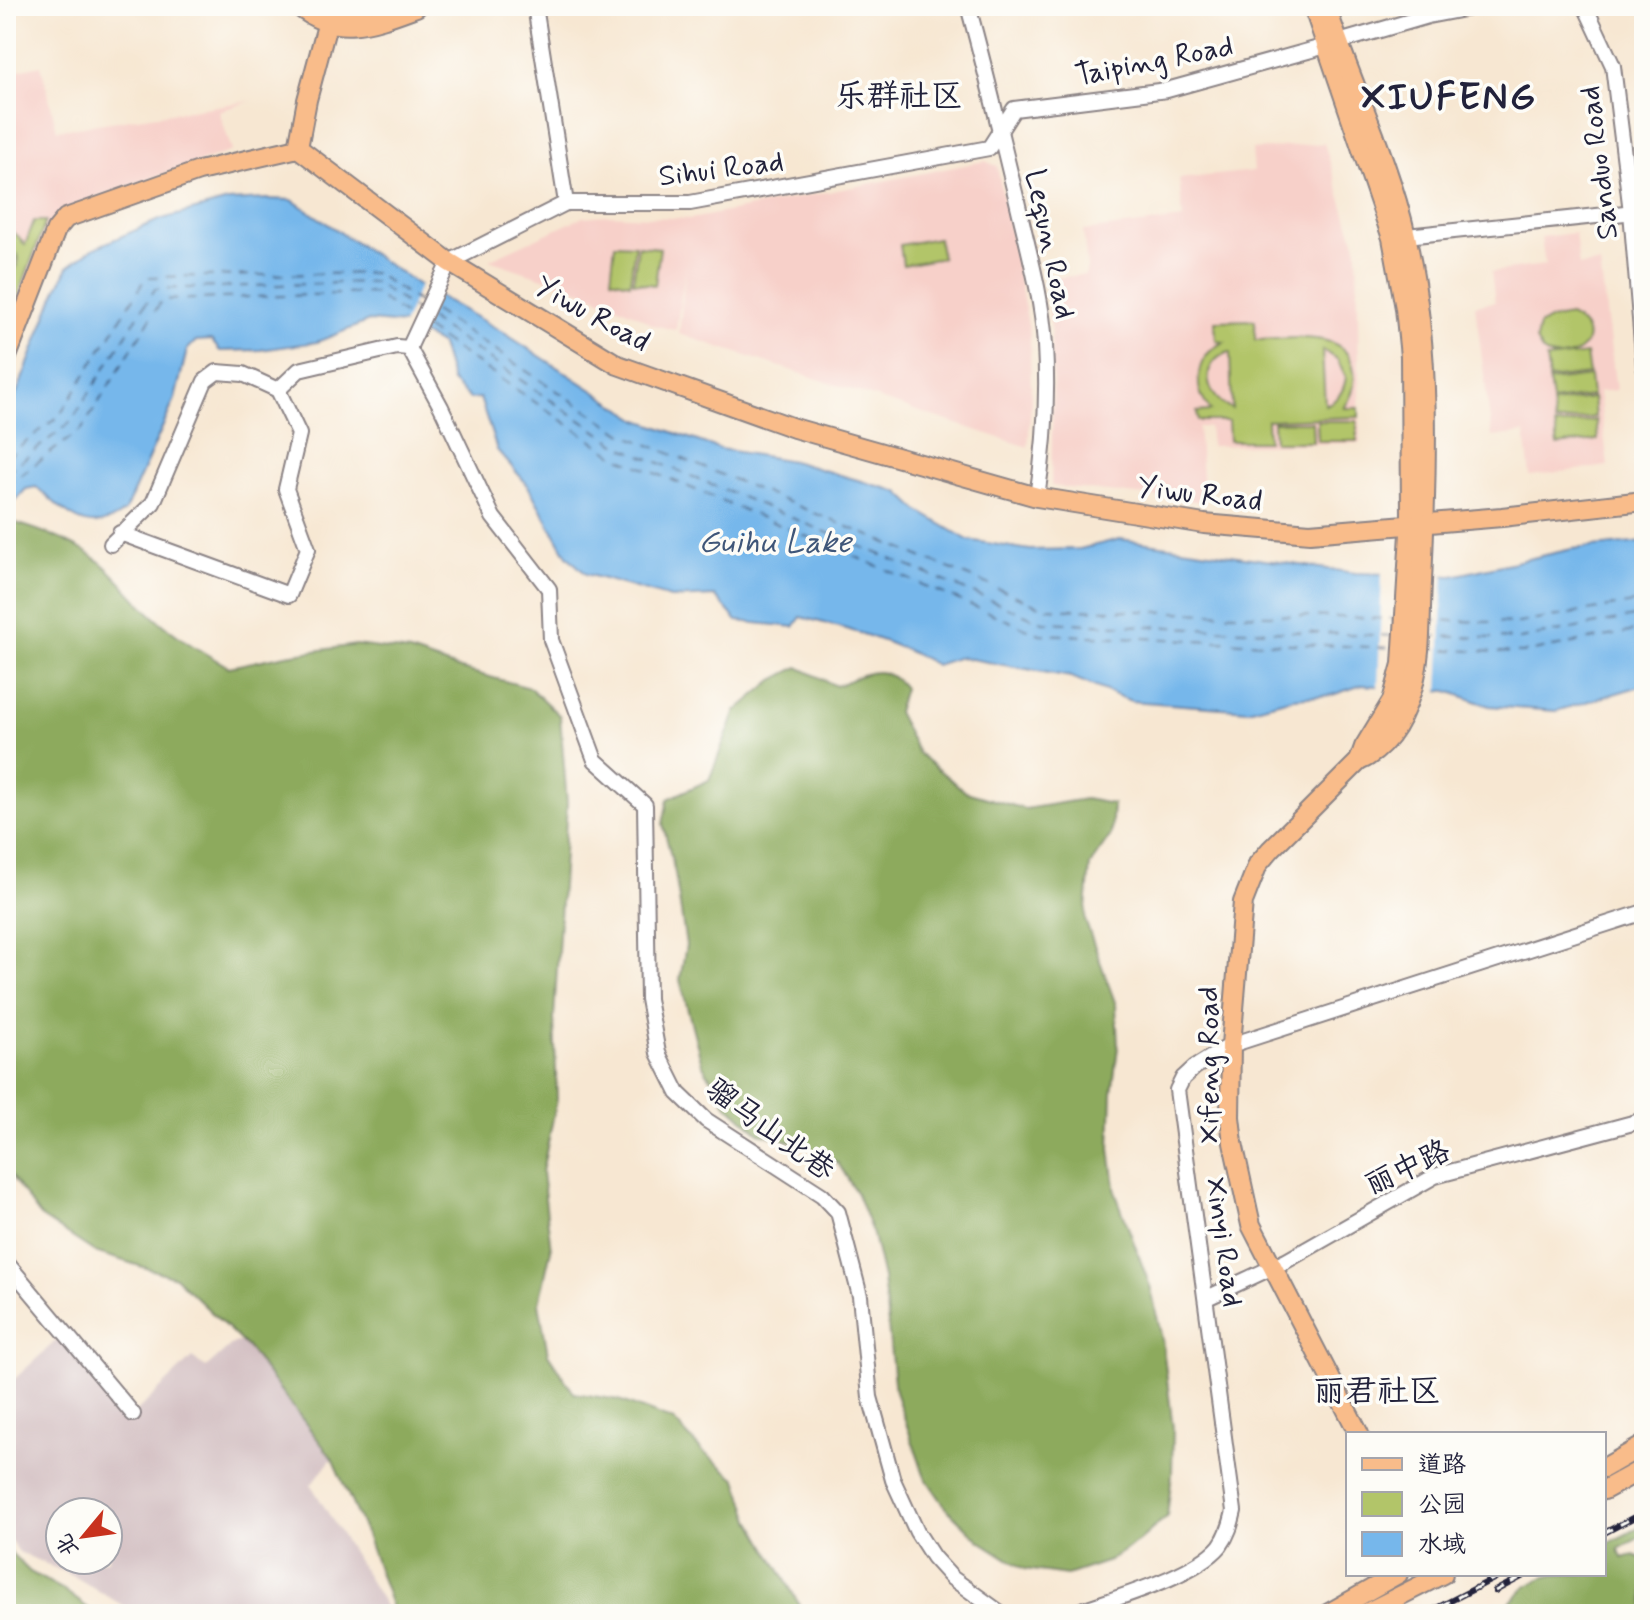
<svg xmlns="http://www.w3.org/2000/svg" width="1650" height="1620" font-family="Mynerve,'LXGW WenKai TC',sans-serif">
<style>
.built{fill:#f7d0c9}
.industrial{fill:#d2bec1;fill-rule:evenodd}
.green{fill:#b2c569;stroke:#6a7452;stroke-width:2;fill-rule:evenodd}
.forest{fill:#8daa5d;stroke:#58664c;stroke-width:2}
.water{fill:#76b7eb;stroke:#4c6c93;stroke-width:2}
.pier{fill:#f7e7d2}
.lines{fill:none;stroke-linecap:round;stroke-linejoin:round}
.ferry{stroke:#3f5679;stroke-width:2;stroke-dasharray:10 8;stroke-linecap:butt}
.minor-casing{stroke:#8c8486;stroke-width:18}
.major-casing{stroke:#8c8486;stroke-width:22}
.highway-casing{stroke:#8c8486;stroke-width:24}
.minor{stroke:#fff;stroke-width:14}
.major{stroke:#f9bc8a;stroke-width:18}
.highway{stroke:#f9bc8a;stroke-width:20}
.rail-casing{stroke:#22223b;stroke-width:6}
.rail{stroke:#fdfcf7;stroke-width:3;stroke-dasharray:9;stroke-linecap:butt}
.labels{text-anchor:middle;stroke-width:7;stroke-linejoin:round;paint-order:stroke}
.street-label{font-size:30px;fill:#22223b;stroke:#fdfcf7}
.neighbourhood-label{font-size:32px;fill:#22223b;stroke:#fdfcf7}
.water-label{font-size:32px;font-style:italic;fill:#3f5679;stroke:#fdfcf7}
.district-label{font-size:38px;font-weight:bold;letter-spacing:2px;fill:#22223b;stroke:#fdfcf7}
</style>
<rect width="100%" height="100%" fill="#fdfcf7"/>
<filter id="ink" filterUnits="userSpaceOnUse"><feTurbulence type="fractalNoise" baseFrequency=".0125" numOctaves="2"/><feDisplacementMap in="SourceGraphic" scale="16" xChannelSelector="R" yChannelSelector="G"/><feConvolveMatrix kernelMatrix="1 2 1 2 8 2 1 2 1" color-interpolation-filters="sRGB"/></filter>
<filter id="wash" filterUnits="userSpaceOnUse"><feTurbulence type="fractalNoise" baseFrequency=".006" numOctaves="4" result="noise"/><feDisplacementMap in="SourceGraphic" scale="32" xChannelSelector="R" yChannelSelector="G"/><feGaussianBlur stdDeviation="1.8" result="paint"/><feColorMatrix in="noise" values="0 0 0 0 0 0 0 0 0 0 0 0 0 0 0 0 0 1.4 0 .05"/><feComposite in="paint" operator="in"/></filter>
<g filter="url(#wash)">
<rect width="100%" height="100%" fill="#f7e7d2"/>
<!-- built -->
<g class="built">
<path d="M6,35L15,71L41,65L57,130L251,101L219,111L232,151L79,203L61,213L47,226L6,337Z"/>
<path d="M1324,143L1357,249L1360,443L1211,446L1209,427H1198L1204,502L1051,486L1053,384L1048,278L1085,275L1087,267L1083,231L1183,219L1179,179L1254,171L1252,150Z"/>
<path d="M985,161L997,166L1030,334L1031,403L1028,447L679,334L686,265L676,330L653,325L635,314L579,290L489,260L583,217L608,215L691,219Z"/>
<path d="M1575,233L1579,266L1600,264L1616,390L1599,392L1608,466L1530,476L1525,433L1492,437L1475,305L1495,302L1491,272L1545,265L1541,237Z"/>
</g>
<!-- industrial -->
<path class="industrial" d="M59,1338L129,1419L192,1358L206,1368L234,1343L255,1339L342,1446L311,1485L390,1614H137L77,1578L19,1552L6,1535V1405L9,1384ZM60,1512H108V1560H60Z"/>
<!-- green -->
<g class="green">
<path d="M34,221H46L6,329V296L19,259L18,255L6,286V239L11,240L6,236V228L18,236L25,245Z"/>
<path d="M938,238L942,258L903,265L900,245Z"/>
<path d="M615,244L635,245L630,283L611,279Z"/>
<path d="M638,246L660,248L655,285L633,282Z"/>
<path d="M1569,316C1615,337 1564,370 1543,352C1542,351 1536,341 1536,340L1539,326L1549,320Z"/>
<path d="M1255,320V340C1287,340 1349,326 1354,372C1356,386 1352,397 1344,408H1359V417L1267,420L1268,441H1229L1228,421H1198L1197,412L1211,411C1191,388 1195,355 1224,342L1216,341L1215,321ZM1322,350L1337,359L1346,377C1344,391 1338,401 1325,405ZM1229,352L1230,353L1232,409C1205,397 1198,363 1229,352Z"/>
<path d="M1586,354L1589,374L1549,379L1546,359Z"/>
<path d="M1590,376L1592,396L1552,401L1549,381Z"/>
<path d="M1593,398L1595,417L1555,423L1552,403Z"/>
<path d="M1596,420L1598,440L1558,445L1555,426Z"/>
<path d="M1317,421H1357V441H1318Z"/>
<path d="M1273,422H1312L1313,442H1274Z"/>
</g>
<!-- forest -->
<g class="forest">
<path d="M6,520C33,528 61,537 86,552C111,567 127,591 148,611C173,635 200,651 229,667L286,655L356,645L410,652L457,668L530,688L560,716L567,803L554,1018L557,1099L542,1172L551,1250L539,1303L548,1354L574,1393L619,1400L674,1421L702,1451L737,1479L751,1520L799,1604V1614H394L366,1535L332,1458L247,1347L175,1277L95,1252L40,1216L6,1169Z"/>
<path d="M798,667L836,686C863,675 882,660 904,688L897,712L918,753L966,792L1025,809L1085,799L1113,804L1111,835L1090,865L1085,920L1116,1005L1118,1047L1112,1093L1110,1149L1116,1194L1151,1289L1162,1339L1173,1428L1172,1474L1167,1516L1139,1541L1109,1561L1067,1575L1024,1569L980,1541L947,1509L925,1477L895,1392L883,1278L873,1235L857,1194L838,1163L806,1146L759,1133L726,1104L702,1064L680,980L686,945L675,873L663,824L668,799L709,780L736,711L773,680Z"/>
<path d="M1644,1525V1535L1619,1549L1622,1558L1634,1555L1644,1559V1614H1500C1536,1569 1550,1574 1604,1574V1545Z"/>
<path d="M6,1548L30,1572L64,1590L96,1614H6Z"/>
</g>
<!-- water -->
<path class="water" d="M267,199L292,200L417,284L501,331L639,420L720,449L792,461L899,492L919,511L968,540L1030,550L1080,549L1120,539L1355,573L1453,576L1572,549L1644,542V685L1556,711L1489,706L1448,691L1362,685L1332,695L1293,698L1248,710L1131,701L1071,677L960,657L936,665C894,641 848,629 801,617L794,627L737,621L715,596L671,598L586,574L567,556L527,484L497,450L480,398L470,399L452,382L441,345L405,324L369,321L317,342L260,350L220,351L211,340L196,341L187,350L175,399L125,511C87,541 65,510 36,487L26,489L6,511V421L54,296L68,267L92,249L159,220L228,201Z"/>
<!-- pier -->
<g class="pier">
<path d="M421,282L438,292L417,334L403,325Z"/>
<path d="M1382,570L1444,572L1439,694L1378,690Z"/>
</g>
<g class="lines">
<!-- ferry -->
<g class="ferry">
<path d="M434,311L625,435L1045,608L1397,619"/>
<path d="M429,319L621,447L1043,622L1397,636"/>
<path d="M426,329L617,457L1040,634L1397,648"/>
<path d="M6,458L60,415L147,277L375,273L422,304"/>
<path d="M6,473L71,422L155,289L374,282L417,311"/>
<path d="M6,486L82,429L162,300L373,293L414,321"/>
<path d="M1427,620L1519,623L1644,601"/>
<path d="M1428,636L1520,639L1644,615"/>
<path d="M1427,649L1523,653L1644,629"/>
</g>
</g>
</g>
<g filter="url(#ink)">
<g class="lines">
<defs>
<g id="minor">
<path d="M535,6L566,203"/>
<path d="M968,6C986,71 1001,136 1017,201C1028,249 1042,296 1045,345C1048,396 1045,446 1037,497"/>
<path d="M1585,6L1613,66L1631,212L1644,367"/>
<path d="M1339,42L1428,16L1480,6"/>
<path d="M1397,237L1644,211"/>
<path d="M409,348L441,407L493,517L549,589L551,640L595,760L645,805L648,999L658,1053L678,1093L706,1120L822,1195L838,1212L860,1296L870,1397L893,1480L917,1532L933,1557L952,1578L1002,1614"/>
<path d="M409,348L449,262L566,203H690L989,148L1014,109L1167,90L1326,46"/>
<path d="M120,533L289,595L308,549L286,489L299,434L278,390L299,370L397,347L409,348"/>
<path d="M111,544L153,503L205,381L217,372L243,374L278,390"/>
<path d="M6,1262L133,1414"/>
<path d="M1207,1298L1286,1261L1435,1176L1644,1120"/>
<path d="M1071,1614C1111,1599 1194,1577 1220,1546C1228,1535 1231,1524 1234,1511L1177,1090L1183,1078L1195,1067L1231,1045L1644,912"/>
</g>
<g id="major">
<path d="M1313,6L1392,238L1405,308L1410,356L1411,517L1402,664L1392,701L1364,747L1359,761"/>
<path d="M1326,6C1351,83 1388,157 1406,236C1432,348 1427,467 1422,582C1420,617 1422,656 1412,690C1403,719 1388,749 1359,761L1271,849L1258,864L1243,902L1231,1045L1230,1117L1233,1143L1251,1225L1359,1434"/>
<path d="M298,148L307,100L331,10"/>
<path d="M6,359L56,230L66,218L199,171L298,148L449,262L618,365L794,428L1037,497L1204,524L1310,533L1502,517L1644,501"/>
<path d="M1604,1468L1644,1445"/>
<path d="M1604,1490L1644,1468"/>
<path d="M1327,1614L1398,1574"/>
<path d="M1364,1614L1443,1574"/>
</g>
<g id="highway">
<path d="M300,6C337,37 375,21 416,6"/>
<path d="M329,6L346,8L363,6"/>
</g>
</defs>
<!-- minor casing -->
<use href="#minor" class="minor-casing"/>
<!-- major casing -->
<use href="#major" class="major-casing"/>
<!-- highway casing -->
<use href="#highway" class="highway-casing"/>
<!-- minor -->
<use href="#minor" class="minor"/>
<!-- major -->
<use href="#major" class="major"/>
<!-- highway -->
<use href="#highway" class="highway"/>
<defs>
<g id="rail">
<path d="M1604,1533L1644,1512"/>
<path d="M1495,1591L1527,1574"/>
<path d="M1425,1614L1503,1574"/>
</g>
</defs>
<!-- rail casing -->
<use href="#rail" class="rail-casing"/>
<!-- rail -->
<use href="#rail" class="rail"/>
</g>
</g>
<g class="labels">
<!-- street labels -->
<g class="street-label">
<text transform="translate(1154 60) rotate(-11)" y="10">Taiping Road</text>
<text transform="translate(1598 163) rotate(-97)" y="10">Sanduo Road</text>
<text transform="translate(721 168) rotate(-7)" y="10">Sihui Road</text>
<text transform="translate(1051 244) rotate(78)" y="10">Lequn Road</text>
<text transform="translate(593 313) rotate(29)" y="10">Yiwu Road</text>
<text transform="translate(1200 493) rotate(7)" y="10">Yiwu Road</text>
<text transform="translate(1208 1065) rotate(-90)" y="10">Xifeng Road</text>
<text transform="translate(771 1129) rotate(36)" y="10">骝马山北巷</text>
<text transform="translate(1407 1167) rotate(-25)" y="10">丽中路</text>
<text transform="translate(1225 1242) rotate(82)" y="10">Xinyi Road</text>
</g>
<!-- neighbourhood labels -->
<g class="neighbourhood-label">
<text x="899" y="106">乐群社区</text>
<text x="1377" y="1401">丽君社区</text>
</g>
<!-- water labels -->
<g class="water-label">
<text x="775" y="552">Guihu Lake</text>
</g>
<!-- district labels -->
<g class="district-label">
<text x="1449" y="109">XIUFENG</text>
</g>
</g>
<!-- margin -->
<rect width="1650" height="1620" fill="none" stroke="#fdfcf7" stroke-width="32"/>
<!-- legend -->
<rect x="1346" y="1432" width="260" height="144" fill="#fdfcf7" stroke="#a5a5ac" stroke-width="2"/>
<rect x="1362" y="1458" width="40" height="12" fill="#f9bc8a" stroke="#a5a5ac" stroke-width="2"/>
<text x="1418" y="1472" font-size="24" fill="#22223b">道路</text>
<rect x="1362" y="1492" width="40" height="24" fill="#b2c569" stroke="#a5a5ac" stroke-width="2"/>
<text x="1418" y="1512" font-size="24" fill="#22223b">公园</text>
<rect x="1362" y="1532" width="40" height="24" fill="#76b7eb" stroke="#a5a5ac" stroke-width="2"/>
<text x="1418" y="1552" font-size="24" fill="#22223b">水域</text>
<!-- north arrow -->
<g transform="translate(84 1536) rotate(241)"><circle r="38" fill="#fdfcf7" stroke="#a5a5ac" stroke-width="2"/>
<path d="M0-6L14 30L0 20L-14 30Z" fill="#c8321e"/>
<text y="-12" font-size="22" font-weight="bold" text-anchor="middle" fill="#22223b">北</text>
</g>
</svg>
